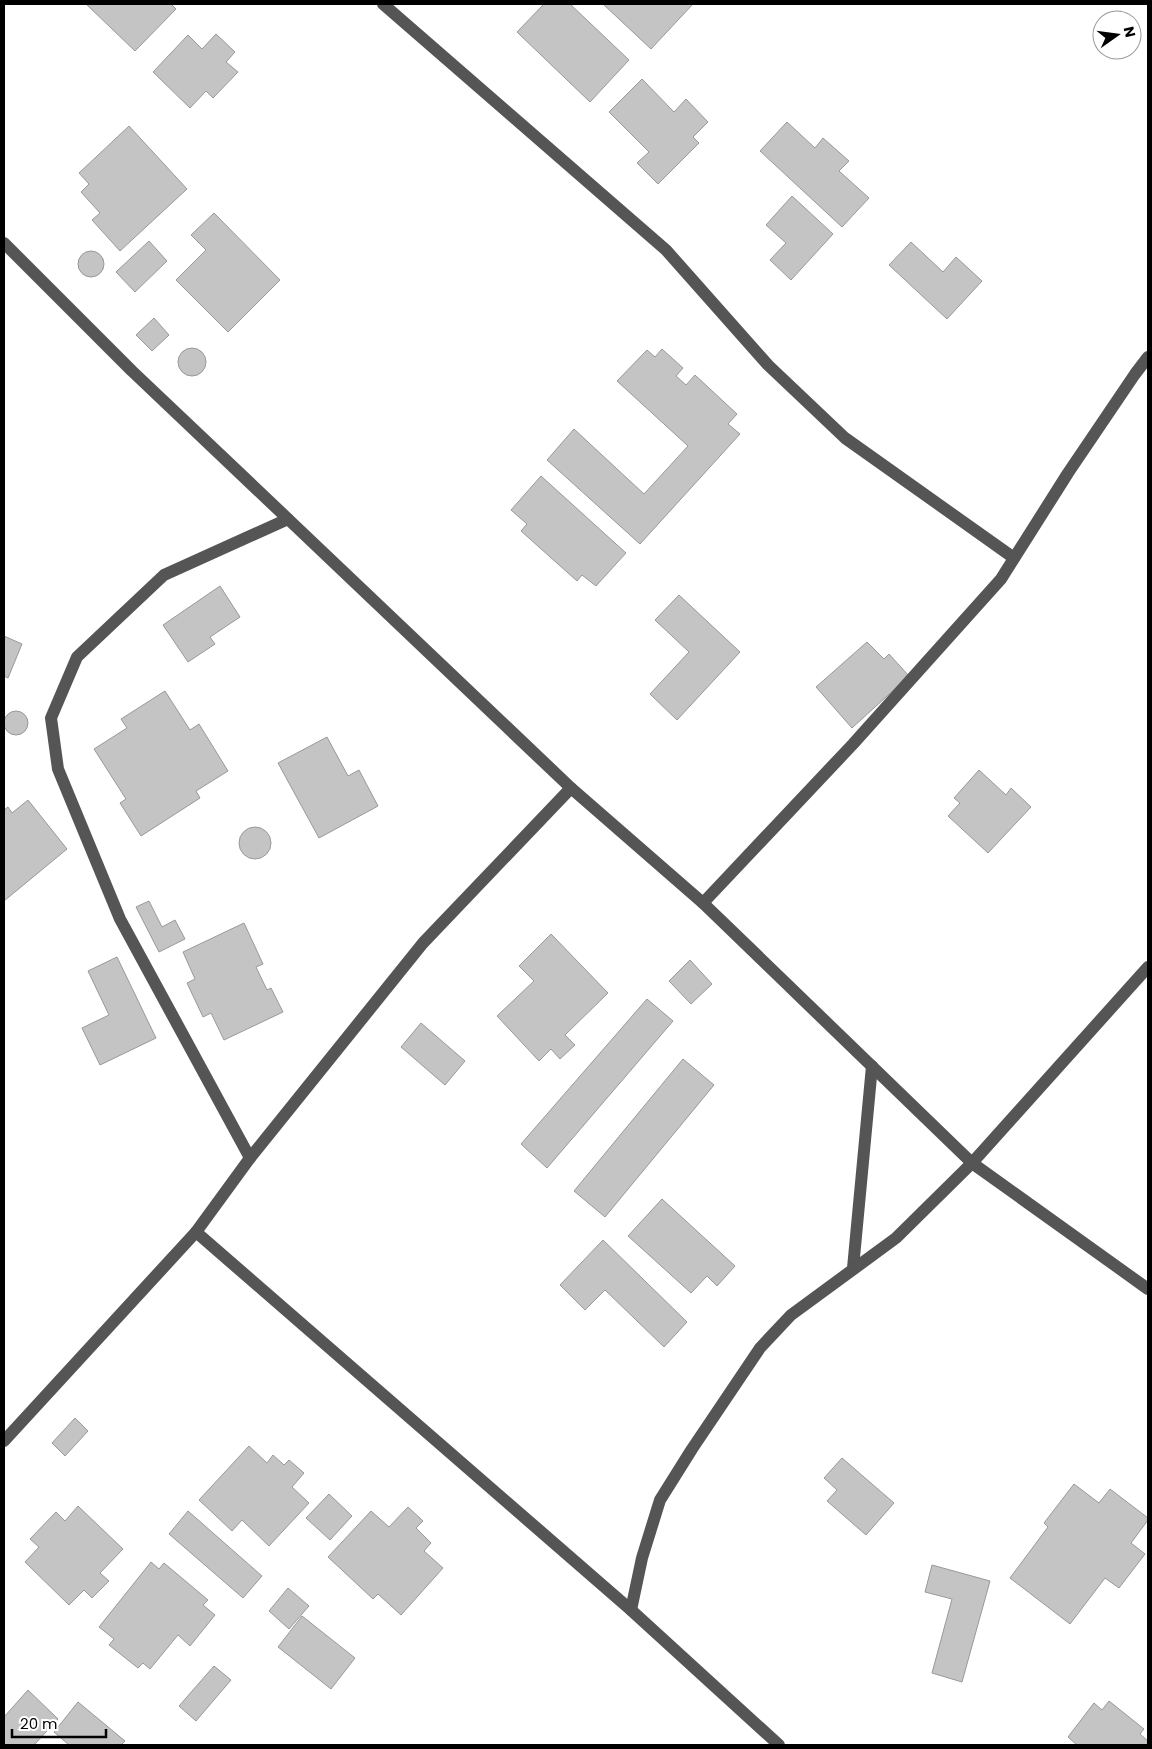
<svg xmlns="http://www.w3.org/2000/svg" width="1152" height="1749" font-family="Poppins,sans-serif">
<style>
.building{fill:#c4c4c4;stroke:#999}
.lines{fill:none;stroke-linecap:round;stroke-linejoin:round}
.minor{stroke:#555;stroke-width:12}
</style>
<rect width="100%" height="100%" fill="#fff"/>
<!-- building -->
<g class="building">
<path d="M86,4H171L176,9L135,51Z"/>
<path d="M544,4H570L629,60L590,102L517,32Z"/>
<path d="M603,4H693L651,49Z"/>
<path d="M216,34L235,52L226,62L238,72L213,98L206,91L190,108L153,72L188,35L202,49Z"/>
<path d="M642,79L674,112L686,99L708,122L693,137L699,143L658,184L637,163L649,152L609,112Z"/>
<path d="M787,122L815,148L823,138L849,161L839,171L869,198L842,227L760,151Z"/>
<path d="M129,126L187,189L120,251L92,220L100,213L81,192L89,184L79,173Z"/>
<path d="M792,196L833,234L791,280L770,260L786,243L766,225Z"/>
<path d="M214,213L280,280L228,332L176,280L206,250L191,235Z"/>
<path d="M149,241L167,261L135,292L116,272Z"/>
<path d="M911,242L943,272L956,257L982,281L947,319L889,265Z"/>
<circle cx="91" cy="264" r="13"/>
<path d="M154,318L169,335L152,351L136,335Z"/>
<circle cx="192" cy="362" r="14"/>
<path d="M662,349L683,368L676,376L686,385L695,375L737,414L728,424L740,434L640,544L547,460L574,429L644,494L688,446L617,381L647,350L655,357Z"/>
<path d="M541,476L626,553L596,586L582,575L577,581L521,531L527,524L511,510Z"/>
<path d="M220,586L240,617L210,637L215,644L188,662L163,625Z"/>
<path d="M679,595L740,652L677,720L650,694L689,652L655,620Z"/>
<path d="M4,636L22,644L8,678L4,676Z"/>
<path d="M867,642L884,659L889,654L909,676L852,728L816,687Z"/>
<path d="M165,691L190,730L199,724L228,771L196,791L200,798L141,836L120,803L126,799L94,749L127,728L121,719Z"/>
<circle cx="16" cy="723" r="12"/>
<path d="M327,737L348,776L359,770L378,806L319,838L278,763Z"/>
<path d="M979,770L1006,795L1011,788L1031,807L988,853L948,816L960,803L954,798Z"/>
<path d="M28,800L67,849L4,901V810L8,807L12,813Z"/>
<circle cx="255" cy="843" r="16"/>
<path d="M149,901L162,927L175,920L185,939L159,952L136,907Z"/>
<path d="M244,923L263,964L256,967L267,990L271,988L283,1012L224,1040L211,1013L203,1017L187,983L195,979L183,952Z"/>
<path d="M551,934L608,993L565,1035L575,1045L560,1059L551,1049L539,1061L497,1016L534,981L519,966Z"/>
<path d="M117,957L156,1038L100,1065L82,1028L109,1015L88,971Z"/>
<path d="M690,960L712,984L691,1004L669,981Z"/>
<path d="M647,999L673,1021L547,1168L521,1144Z"/>
<path d="M421,1023L465,1061L445,1085L401,1047Z"/>
<path d="M683,1059L714,1085L605,1217L574,1191Z"/>
<path d="M662,1199L735,1266L717,1286L707,1276L691,1293L628,1236Z"/>
<path d="M603,1240L687,1322L664,1347L605,1290L585,1310L560,1285Z"/>
<path d="M75,1418L88,1431L65,1456L52,1443Z"/>
<path d="M249,1446L267,1463L273,1455L284,1465L289,1460L304,1473L292,1487L309,1503L269,1546L242,1520L232,1531L199,1500Z"/>
<path d="M842,1458L894,1503L866,1535L827,1501L837,1490L824,1478Z"/>
<path d="M1074,1484L1099,1503L1110,1489L1148,1518V1520L1131,1543L1145,1554L1119,1588L1105,1578L1070,1624L1010,1578L1048,1527L1044,1523Z"/>
<path d="M329,1494L352,1516L330,1540L306,1518Z"/>
<path d="M78,1506L123,1549L100,1573L109,1581L92,1598L84,1590L69,1605L25,1562L39,1547L30,1539L56,1512L65,1521Z"/>
<path d="M408,1507L423,1521L416,1528L431,1543L424,1551L443,1568L401,1615L378,1594L373,1599L328,1557L371,1511L389,1527Z"/>
<path d="M188,1511L262,1576L243,1598L169,1534Z"/>
<path d="M151,1562L159,1569L164,1563L208,1600L203,1605L215,1615L190,1646L178,1635L150,1669L143,1663L138,1668L109,1645L114,1639L99,1627Z"/>
<path d="M932,1565L990,1581L962,1682L932,1673L952,1599L925,1592Z"/>
<path d="M288,1588L309,1606L289,1629L269,1611Z"/>
<path d="M302,1616L355,1658L331,1689L278,1647Z"/>
<path d="M214,1666L231,1680L196,1721L179,1706Z"/>
<path d="M28,1690L58,1719L34,1745H4V1717Z"/>
<path d="M1109,1701L1144,1729L1140,1734L1148,1741V1745H1077L1068,1737L1094,1703L1102,1710Z"/>
<path d="M78,1702L125,1741L121,1745H69L54,1732Z"/>
</g>
<g class="lines">
<!-- minor -->
<g class="minor">
<path d="M383,4L666,250L768,365L845,438L1014,558"/>
<path d="M4,243L132,371L288,519L571,788L703,903L972,1163L1148,1289"/>
<path d="M703,903L853,744L1001,579L1068,473L1135,374L1148,357"/>
<path d="M250,1158L120,919L58,769L51,718L77,657L164,575L288,519"/>
<path d="M196,1232L631,1610L779,1745"/>
<path d="M853,1268L872,1066"/>
<path d="M4,1441L196,1232L250,1158L423,943L571,788"/>
<path d="M631,1610L642,1558L660,1500L692,1449L760,1348L791,1315L896,1238L972,1163L1148,967"/>
</g>
</g>
<!-- border -->
<rect width="1152" height="1749" fill="none" stroke="#000000" stroke-width="10"/>
<!-- north arrow -->
<g transform="translate(1117 35) rotate(76)"><circle r="24" fill="#ffffff" stroke="#999999"/>
<path d="M0-4L9 19L0 12L-9 19Z" fill="#000000"/>
<text y="-8" font-size="14" font-weight="bold" text-anchor="middle" fill="#000000">N</text>
</g>
<!-- scale -->
<path d="M12 1729v8h94v-8" fill="none" stroke="#000000" stroke-width="2.5"/>
<text x="20" y="1729" font-size="15" fill="#000000" stroke="#ffffff" stroke-width="4" paint-order="stroke">20 m</text>
</svg>
